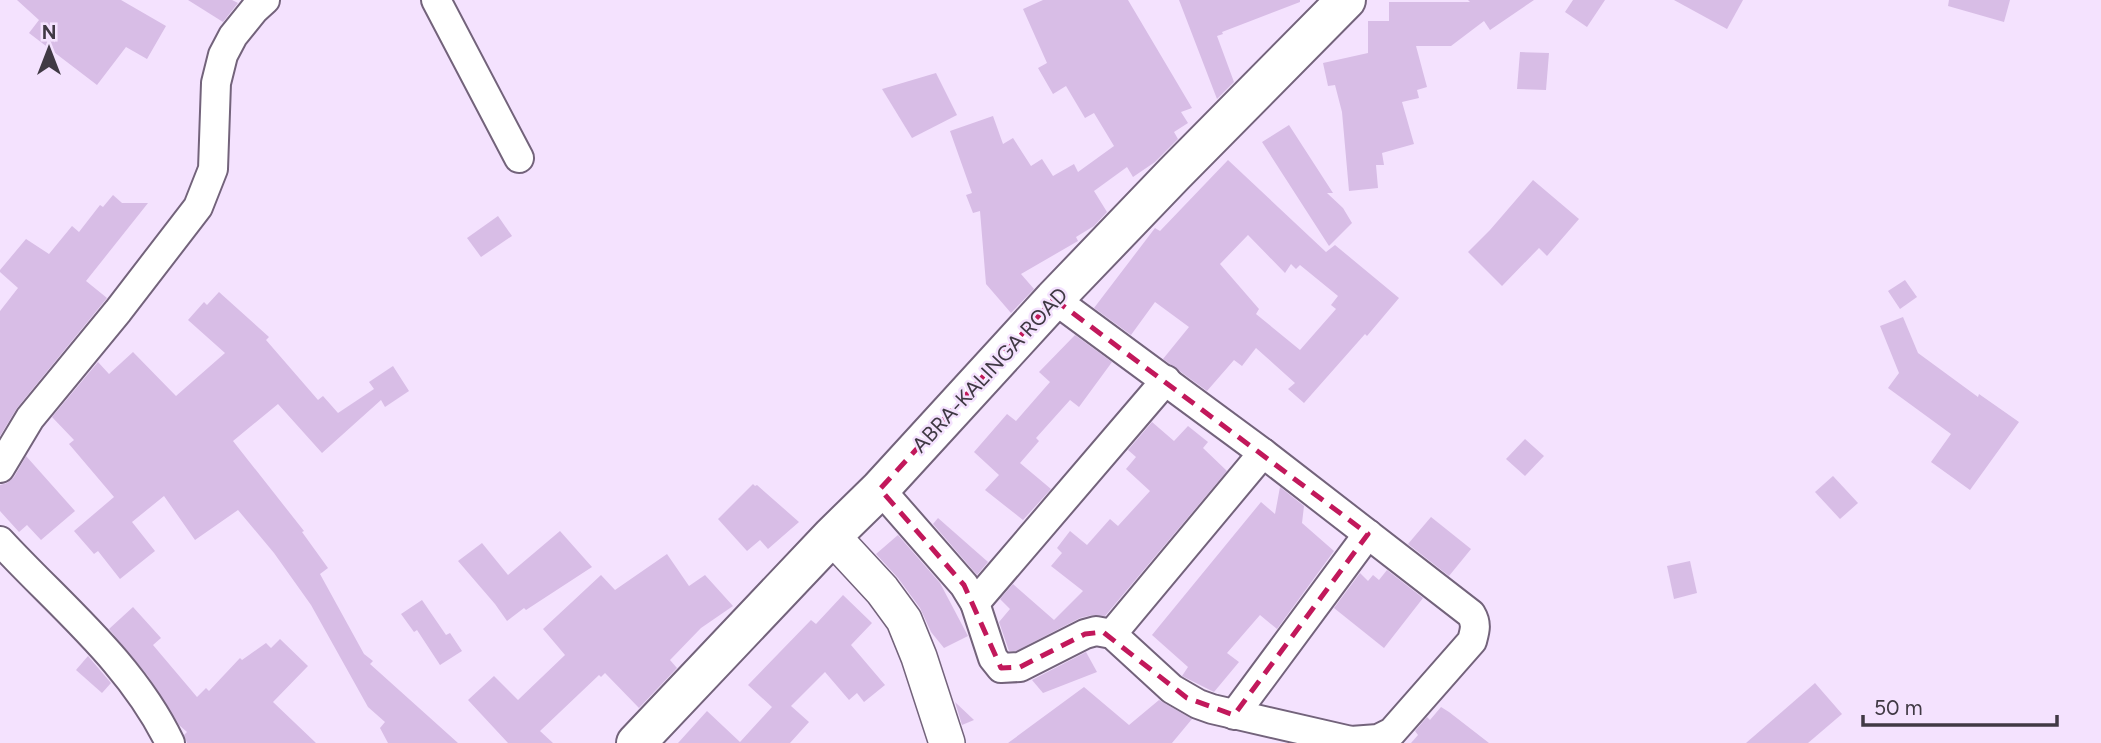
<svg xmlns="http://www.w3.org/2000/svg" width="2101" height="743" font-family="Figtree,sans-serif">
<style>
.building{fill:#d8bde6;fill-rule:evenodd}
.lines{fill:none;stroke-linecap:round;stroke-linejoin:round}
.minor-casing{stroke:#73637b;stroke-width:32}
.tertiary-casing{stroke:#73637b;stroke-width:38}
.primary-casing{stroke:#73637b;stroke-width:42}
.minor{stroke:#fff;stroke-width:28}
.tertiary{stroke:#fff;stroke-width:35}
.primary{stroke:#fff;stroke-width:38}
.marked{fill:none;stroke:#c2185b;stroke-width:5;stroke-dasharray:14 9;stroke-linejoin:round}
.labels{text-anchor:middle;stroke-width:5;stroke-linejoin:round;paint-order:stroke}
.street-label{font-size:21px;fill:#403944;stroke:#f4e2fe}
</style>
<rect width="100%" height="100%" fill="#f4e2fe"/>
<!-- building -->
<g class="building">
<path d="M17,0H121L166,26L147,59L126,47L97,85L29,33L39,20Z"/>
<path d="M188,0H232L238,3L223,22Z"/>
<path d="M1043,0H1128L1192,108L1181,112L1188,123L1174,132L1178,139L1155,162L1133,177L1127,167L1094,191L1107,212L1094,226L1076,237L1078,241L1021,274L1034,289L1011,313L986,284L980,211L973,213L966,195L972,193L950,131L993,116L1003,144L1013,138L1031,166L1042,159L1053,176L1074,164L1078,172L1114,146L1094,113L1085,118L1066,86L1053,94L1038,68L1047,63L1023,9Z"/>
<path d="M1179,0H1300V2L1222,32L1223,34L1217,36L1234,82L1217,99Z"/>
<path d="M1468,0H1534L1490,30L1484,21L1451,46H1416L1427,87L1417,90L1419,98L1402,102L1414,144L1382,153L1384,165H1376L1378,188L1349,191L1342,112L1335,85L1328,86L1323,63L1368,53V21H1389V2H1470Z"/>
<path d="M1573,0H1605L1587,27L1565,12Z"/>
<path d="M1674,0H1743L1727,29Z"/>
<path d="M1949,0H2010L2004,22L1948,6Z"/>
<path d="M1520,52L1549,53L1546,90L1517,89Z"/>
<path d="M936,73L957,115L912,138L882,89Z"/>
<path d="M1289,125L1333,193H1327L1343,208L1352,223L1329,246L1262,142Z"/>
<path d="M1228,160L1326,252L1335,245L1399,298L1367,336L1365,334L1304,403L1288,389L1295,383L1256,348L1242,366L1234,360L1207,391L1163,359L1189,327L1155,302L1131,335L1094,308L1155,228L1160,231ZM1248,235L1285,273L1291,264L1296,269L1300,265L1338,296L1331,305L1336,309L1300,350L1256,314L1259,309L1220,264Z"/>
<path d="M1533,180L1579,219L1547,256L1539,248L1502,286L1468,252L1490,230Z"/>
<path d="M113,195L122,203H148L86,281L107,298L17,408L0,436V311L18,288L0,272V270L26,239L49,254L72,226L79,232L100,205L103,207Z"/>
<path d="M498,216L512,236L481,257L467,238Z"/>
<path d="M1905,280L1917,297L1900,309L1888,291Z"/>
<path d="M219,292L269,337L266,340L318,400L323,396L338,413L374,389L369,382L393,366L409,391L385,407L381,400L322,453L278,404L233,441L304,531L302,532L328,568L320,574L364,654L373,661L370,664L458,743H388L380,728L385,722L368,707L311,605L274,553L238,510L195,540L164,496L132,522L155,551L120,579L98,551L94,554L74,531L114,497L69,444L74,440L52,417L98,362L109,374L133,352L176,396L225,353L188,320L204,302L207,305Z"/>
<path d="M1903,317L1918,353L1978,397L1979,394L2019,422L1970,490L1931,462L1951,434L1888,388L1899,373L1880,326Z"/>
<path d="M1075,335L1112,362L1079,407L1070,400L1036,438L1039,441L1020,463L1051,489L1023,520L985,490L999,475L974,452L1007,414L1016,421L1050,382L1039,372Z"/>
<path d="M1152,422L1174,441L1188,426L1208,442L1203,448L1227,471L1105,616L1092,615L1080,618L1016,651H1009L999,622L1010,609L1000,599L1013,584L1054,620L1083,591L1051,566L1062,553L1057,548L1070,531L1087,545L1110,519L1118,526L1150,491L1126,469L1136,457L1128,450Z"/>
<path d="M1525,439L1544,456L1525,476L1506,459Z"/>
<path d="M26,456L75,511L41,540L27,525L19,532L0,511V485L7,483L14,477Z"/>
<path d="M1833,476L1858,503L1840,519L1815,492Z"/>
<path d="M753,484L755,486L757,485L799,522L768,549L760,540L747,551L718,519Z"/>
<path d="M1280,487L1304,506L1302,523L1334,551L1277,629L1260,615L1227,653L1239,662L1214,692L1182,676L1188,667L1152,635L1261,502L1275,514Z"/>
<path d="M1431,517L1471,549L1449,576L1408,544Z"/>
<path d="M938,518L988,562L977,575L933,524Z"/>
<path d="M560,531L592,567L526,610L524,608L507,621L495,604L458,561L482,543L508,575Z"/>
<path d="M898,535L940,583L968,636L944,648L931,632L920,608L898,578L876,554Z"/>
<path d="M667,554L689,586L705,575L733,606L701,628L670,660L677,668L639,708L605,673L601,677L599,675L540,731L553,743H508L468,700L494,676L518,700L565,655L543,629L601,575L615,590Z"/>
<path d="M1690,561L1697,593L1674,599L1667,566Z"/>
<path d="M1387,570L1423,598L1384,648L1334,608L1360,573L1368,581L1373,575L1379,580Z"/>
<path d="M843,595L872,623L851,645L885,685L864,702L857,693L849,700L825,672L791,706L809,722L790,743H678L707,711L740,742L772,707L748,685L811,620L816,624Z"/>
<path d="M422,600L446,635L450,633L462,651L440,665L417,630L414,632L401,614Z"/>
<path d="M133,607L161,638L153,645L197,697L206,688L209,691L240,658L242,660L266,643L271,648L280,639L308,666L273,702L316,743H187L184,735L187,732L179,725L148,676L109,629Z"/>
<path d="M1086,652L1097,672L1043,693L1032,680Z"/>
<path d="M88,656L111,683L102,693L76,670Z"/>
<path d="M1815,683L1842,714L1808,743H1746Z"/>
<path d="M1084,687L1129,725L1159,700L1192,719L1172,743H1008Z"/>
<path d="M955,702L974,720L962,725Z"/>
<path d="M1441,707L1449,712L1489,743H1411L1418,735L1415,731L1427,717L1430,720Z"/>
</g>
<g class="lines">
<defs>
<g id="minor">
<path d="M436,0L519,158"/>
<path d="M0,468L30,418L118,311L198,207L213,169L216,83L223,55L233,36L254,10L265,0"/>
<path d="M880,489L964,585L975,603L993,658L1001,668L1020,667L1085,634L1096,631L1112,634L1172,689L1198,704L1212,709L1351,741L1378,739L1392,732L1472,641C1475,630 1477,624 1471,614L1263,453L1054,299"/>
<path d="M0,541C60,606 131,662 170,743"/>
<path d="M975,603L1166,380"/>
<path d="M1112,634L1263,453"/>
<path d="M1234,715L1368,534"/>
</g>
<path id="tertiary" d="M832,536L882,590L904,620L919,657L947,743"/>
<path id="primary" d="M636,743L832,536L880,489L1054,299L1174,174L1346,0"/>
</defs>
<!-- minor casing -->
<use href="#minor" class="minor-casing"/>
<!-- tertiary casing -->
<use href="#tertiary" class="tertiary-casing"/>
<!-- primary casing -->
<use href="#primary" class="primary-casing"/>
<!-- minor -->
<use href="#minor" class="minor"/>
<!-- tertiary -->
<use href="#tertiary" class="tertiary"/>
<!-- primary -->
<use href="#primary" class="primary"/>
</g>
<!-- marked area -->
<path class="marked" d="M1054,299L1368,534L1234,715L1187,698L1103,632L1085,634L1020,667L1001,668L964,585L880,489Z"/>
<g class="labels">
<!-- street labels -->
<g class="street-label">
<text transform="translate(990 370) rotate(-47)" y="7">ABRA-KALINGA ROAD</text>
</g>
</g>
<!-- north arrow -->
<g transform="translate(49 49)" stroke="#f4e2fe" stroke-width="5" paint-order="stroke">
<path d="M0-5L12 26L0 18L-12 26Z" fill="#403944"/>
<text y="-10" font-size="19" font-weight="bold" text-anchor="middle" fill="#403944">N</text>
</g>
<!-- scale -->
<path d="M1863 715v10h194v-10" fill="none" stroke="#403944" stroke-width="3.5"/>
<text x="1874" y="715" font-size="21" fill="#403944" stroke="#f4e2fe" stroke-width="5" paint-order="stroke">50 m</text>
</svg>
